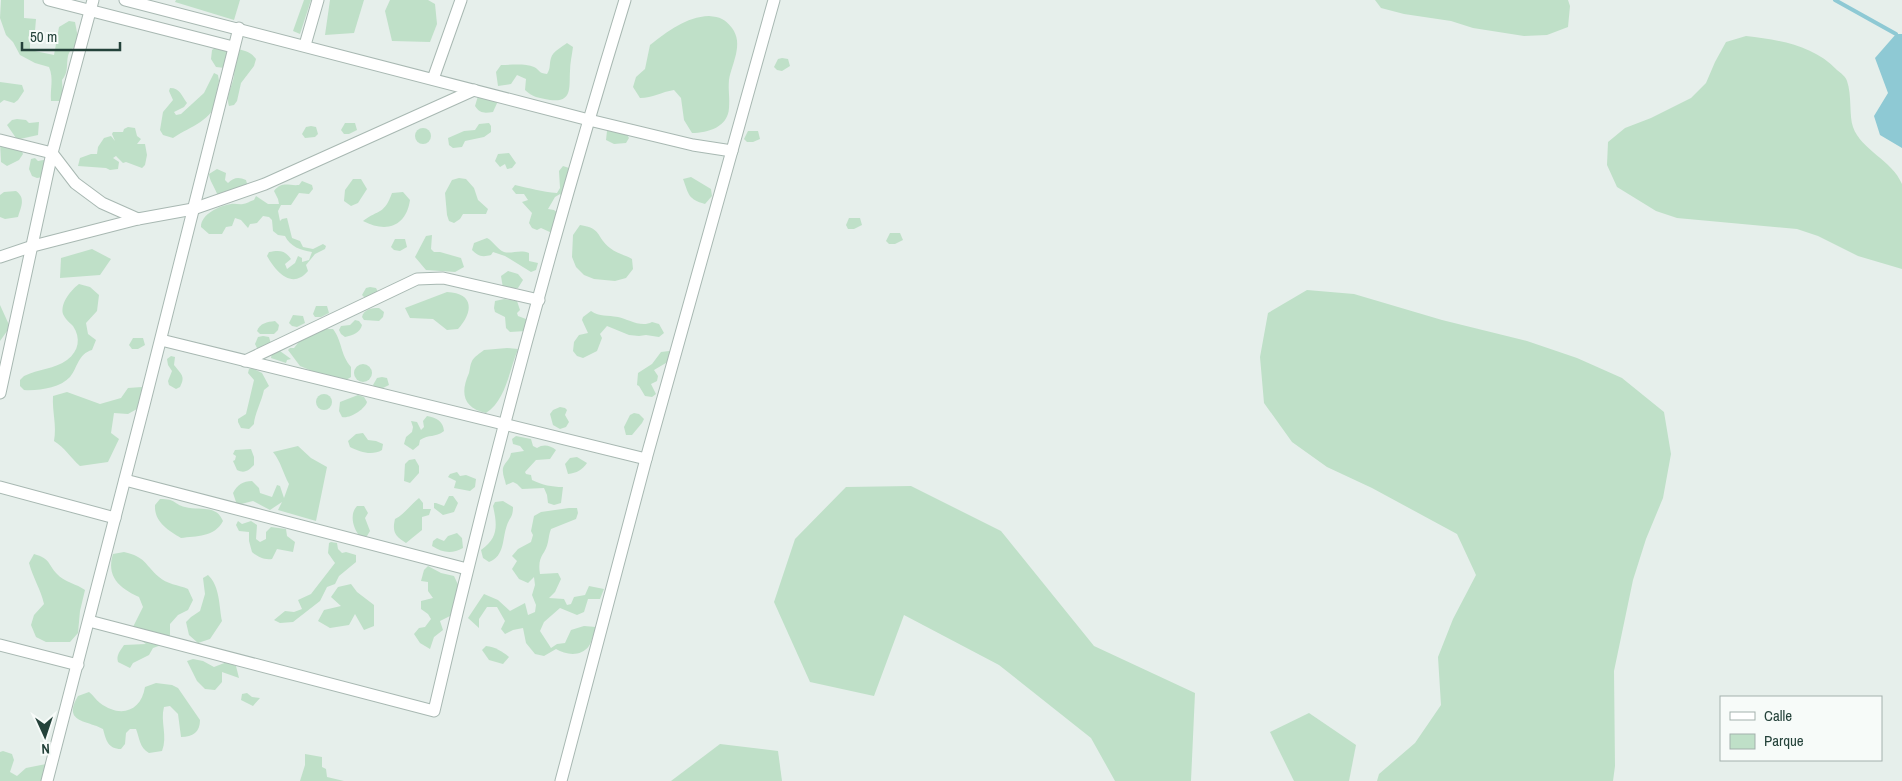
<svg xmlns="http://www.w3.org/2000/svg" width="1902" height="781" font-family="'Archivo Narrow',sans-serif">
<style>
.green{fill:#bfe0c8}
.water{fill:#8ec9d4}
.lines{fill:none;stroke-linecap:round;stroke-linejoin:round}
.stream{stroke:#8ec9d4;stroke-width:4}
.minor-casing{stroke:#a8b8b2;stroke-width:13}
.minor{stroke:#fff;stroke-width:11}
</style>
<rect width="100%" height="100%" fill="#e6efeb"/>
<!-- green -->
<g class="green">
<path d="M1,0H24V18L36,19L35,31L30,38V50L54,55L59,27L69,21L75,22L79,43C75,47 69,50 68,56C66,64 69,72 62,80L63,95L61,101H51C50,88 54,79 49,67L35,63L20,55L13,42L6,35L0,18Z"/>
<path d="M176,0H240L234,20L175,2Z"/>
<path d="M304,0H311L300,34L293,31Z"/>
<path d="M330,0H364L354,33L325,35Z"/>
<path d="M390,0H428L435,4L437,24L430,42L392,41L385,11Z"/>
<path d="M1375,0H1568L1570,6L1568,27L1547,35L1524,36L1473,28L1451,21L1404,14L1381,8Z"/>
<path d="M709,16C720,17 725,19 732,28C744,44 732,63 729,80C728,90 730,98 729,108C728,127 708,133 692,133L684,120L681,98L674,90C661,92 653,98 640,98L633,87L636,77L645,69L650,45C668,31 686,17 709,16Z"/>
<path d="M1746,36C1779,40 1813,45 1837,70C1841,73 1846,77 1847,81C1852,95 1849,116 1853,127C1861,150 1892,160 1902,184V269L1858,256L1818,236L1797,229L1677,218L1656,211L1617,187L1607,165L1608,142L1625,128L1651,118L1691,98L1706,83L1715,62L1726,42Z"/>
<path d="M567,43L573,47C572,55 570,63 570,71C569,87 573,103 550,100C539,98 532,97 525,90L526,79L517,75L511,84L498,86L496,72L501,65C510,65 525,63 534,67C540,70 538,73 547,74C551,68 549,64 551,58C553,51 562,47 567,43Z"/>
<path d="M216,47C230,49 248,47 256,59L254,66L241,83L237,101L234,105L229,106C225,93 236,82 234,69L216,67L211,59L212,50Z"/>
<path d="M782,58L788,59L790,66L782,71L777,70L774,67L778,59Z"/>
<path d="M214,73L218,75L219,81L216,95L218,97C212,122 192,125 173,138L163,135L160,130L163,112L173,100L169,91L170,88C180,88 181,95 187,103L184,107L174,112L176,115L181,114L204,93Z"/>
<path d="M0,82L22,85L24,91L18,100L14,103L4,100L0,103Z"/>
<path d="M478,96L498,101L493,112C485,113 480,114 475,106Z"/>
<path d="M17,119L26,120L29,123L39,122L38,135L20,139L16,138L7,125L12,120Z"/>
<path d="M345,123H355L357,130L349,134H344L341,130Z"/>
<path d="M489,123L491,126V132L484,137L465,141L462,147L453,148L449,145L448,138L464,131L475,130L479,124Z"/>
<path d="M311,126L316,127L318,134L315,137L305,138L302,134L306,127Z"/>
<path d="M128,127L135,128L137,136L141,139L137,144H145L147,155L145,165L142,168L126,162L123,163L116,156L113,158L119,162L118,169L110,170L106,168L78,166L80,158L91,154H97L98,147L104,138L111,136L115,141L112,134L113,132H123L124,129Z"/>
<circle cx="423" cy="136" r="8"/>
<path d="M612,130L626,133L629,138L626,143L614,144L606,140L607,131Z"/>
<path d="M748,131H758L760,139L753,142H747L744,139Z"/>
<path d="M0,142L21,149L23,154L19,160L7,166L1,162Z"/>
<path d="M509,153L516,163L512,168L507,169L505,164L500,167L495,161L498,154Z"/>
<path d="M35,158L38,161L49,159L43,177L37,178L32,176L29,169L31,159Z"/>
<path d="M563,166L569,168L563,199L560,194L555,197L548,209L554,210L564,219L552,233L541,228L537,230L532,228L529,223L532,213L522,202L528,200L524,194H516L512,189L515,185C529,188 542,192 557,193L560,188L559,171Z"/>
<path d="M217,169L226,173L225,180L228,183C234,177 239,177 246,180L248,187L218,197C216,188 210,183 209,174Z"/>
<path d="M691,177L711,189L712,196L705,204C688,199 689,195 683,179Z"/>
<path d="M459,178L466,179L474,188L478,200L488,209L486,214H463L460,219L454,223L449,221L447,215L445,193L452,180Z"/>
<path d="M353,179H361L367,189L358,203L351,206L344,201L345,190Z"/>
<path d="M302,181L312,185L313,189L309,194L299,193L291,205H281L278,211L280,221L282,219L287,218L292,238L300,241L303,247L313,249L323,244L326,246L325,249L315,254L306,265L308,271C292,290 276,272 267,256L269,252C279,250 285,250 291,259L285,264L287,269L295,263L298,256L302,258V262L309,260L312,252C301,250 290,247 285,236L278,235L273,231L272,220L269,217L263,216L257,223L250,224L248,228L241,220L235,218L232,226L226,227L222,234H209L201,227C201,214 219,206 231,204C235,203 239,205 243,204C246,204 250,201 254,200L256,196L268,204H279L278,199L274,191C282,181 288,186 299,185Z"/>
<path d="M16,191C26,198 21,207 18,217L5,219L0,217V195L4,192Z"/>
<path d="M403,192L410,200C406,227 386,233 363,221C379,209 384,215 392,193Z"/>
<path d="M849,218H860L862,225L854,229H848L846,225Z"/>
<path d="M580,225C602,228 596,237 610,248C616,253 625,255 632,259L633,269L626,278L615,281L594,279L584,275L576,267L572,257L573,235Z"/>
<path d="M890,233H900L903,240L895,244H889L886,241Z"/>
<path d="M432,235L431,249L434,252H440L461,258L464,267L455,272L426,270L415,257L426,236Z"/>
<path d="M487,238C493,241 497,249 504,252C512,254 520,249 529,253V261L538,263L536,270L531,272L505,256L493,252L491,255C483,257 479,257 472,250L474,243Z"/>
<path d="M395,239H405L407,247L400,251L394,250L391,247Z"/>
<path d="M92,249L111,259L100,275L60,278L61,258Z"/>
<path d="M508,271L518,274L523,280L518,288H503L501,276Z"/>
<path d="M79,284L90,287L99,295L97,311L86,323L88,334L96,340L92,350C78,354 78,367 70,377C60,388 38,391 24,390L20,386V380L24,376C38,369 55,369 67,360C79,351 81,338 73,326C70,323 65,319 63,314C60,303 71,290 79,284Z"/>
<path d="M370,287L376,288L378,292L365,298L362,295L366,288Z"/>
<path d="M1307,290L1354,294L1442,320L1527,341L1577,358L1622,378L1664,412L1671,454L1663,498L1646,539L1633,580L1614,671L1615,766L1613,781H1377L1379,774L1415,743L1441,705L1438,657L1453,619L1476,575L1457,534L1372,488L1327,467L1292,442L1264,403L1260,357L1268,313Z"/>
<path d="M447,292C475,293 473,313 458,329L447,330L433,319L410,318L405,308Z"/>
<path d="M504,299L517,301L520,310L517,313L518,316L526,319L527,326L526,331L510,332L506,328L505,317L495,312L494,308L495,301Z"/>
<path d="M0,305L10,327L0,341Z"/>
<path d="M316,306H327L329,313L321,317H315L313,314Z"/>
<path d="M379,308L384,312L383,317L379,321L364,320L362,317C364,309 371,308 379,308Z"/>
<path d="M591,311C600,317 607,315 618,317C628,319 641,328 652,322L659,324L664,333L659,337L646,335L639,336L629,335L607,326L600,334L602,338L597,351L583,358L577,356L573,351L574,342L579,335L588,333L582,320L583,317Z"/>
<path d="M293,315L303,316L305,323L297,327L292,326L289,323Z"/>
<path d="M355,320L359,321L362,325C360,333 353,335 345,337L341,334L339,330L341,326L350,325Z"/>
<path d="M275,321L279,325L278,330L274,334H260L257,331C260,323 267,322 275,321Z"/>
<path d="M319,329H333C343,343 340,354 351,367V377L341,383L300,366L288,350L290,348H294L306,333Z"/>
<path d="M263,336L269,337L271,344L263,348H257L255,344L258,337Z"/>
<path d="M133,338H143L145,345L138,349H132L129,345Z"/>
<path d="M507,348L518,349C509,371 506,400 486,413C463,408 460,393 469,373C470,369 470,365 472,361C474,357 480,353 484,350Z"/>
<path d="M280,351L291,359L287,360L286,363L271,358L272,352Z"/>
<path d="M669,351L672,354L671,360L654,370L658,376L657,381L651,384L656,394L652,397L645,396L639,386L637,385L638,373L652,364L661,352Z"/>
<path d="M171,356L175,357L174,365C181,374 186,376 180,387L176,389L169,385L168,381L172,371L168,365L167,359Z"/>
<circle cx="363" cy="373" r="9"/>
<path d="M252,368L262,373L269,386L264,390C262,400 254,416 254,424L249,429L241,428L238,422V419L246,414L254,380L248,373L249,369Z"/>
<path d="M382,377L387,378L389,385L381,389H376L373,385L377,378Z"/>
<path d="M142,387L144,405L128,414L114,413L111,433L119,439L108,462L80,466C70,457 65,448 54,441C57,425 52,412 53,396L67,392L100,404L121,398L128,388Z"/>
<circle cx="324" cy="402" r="8"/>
<path d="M358,395L364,397L367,402C365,409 350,419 342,417L339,411L340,402Z"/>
<path d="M560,407L565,408L567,410L565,415L569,422L566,427L560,429L553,425L550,414L553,410Z"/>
<path d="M634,413L639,414L644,419L642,423L632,435H626L624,427L630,415Z"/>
<path d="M427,416C437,418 443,421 444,431C435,438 429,434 420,440L419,445L413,450L404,444L406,437L412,432L413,427L411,421L417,422L421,430L424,427L423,421Z"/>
<path d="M363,433L368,440L376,441L383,444L382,450C372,456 360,452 350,447L348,441L356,434Z"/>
<path d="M516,436L531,439L533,446L537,448C543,444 550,445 556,450L550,459L536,460L525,472L526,474L531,475L532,480C543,485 551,487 563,487L561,503L554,505L548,503L547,495L544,488L522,489L517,484L513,482L506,485C505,479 502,474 503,468C505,462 510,460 511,453L524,451L520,446L513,444L512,439Z"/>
<path d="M298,446L311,458L327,467L316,521L278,510L282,502L270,510L253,501L237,505L233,493C237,485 243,481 252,481L259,488L260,493L272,497L277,485L280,486L284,498L289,484C283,473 281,462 273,452Z"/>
<path d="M251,449L254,457V465C249,470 245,474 237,470L233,461L235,460L236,456L233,454L235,450Z"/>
<path d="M577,457L587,463C582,470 577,473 568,474L565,464L570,458Z"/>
<path d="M415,459L419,466V473L410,483L404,481L405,464L409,460Z"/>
<path d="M457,472L460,476L466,475L476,479L475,487L470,491L454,488L456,481L448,477L450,474Z"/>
<path d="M911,486L1001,531L1094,646L1195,693L1191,781H1115L1091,738L999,665L904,615L874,696L810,682L774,602L795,539L846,487Z"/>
<path d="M449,496H453L458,503L454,512L443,515L434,508V503H436L444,506Z"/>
<path d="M419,498L423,503V509H431L429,515L422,517V530L406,543C395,536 392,532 395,519C405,514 410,505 419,498Z"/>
<path d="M160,499C177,499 173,504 185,507C200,511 216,504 223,521C215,537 196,536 181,538C168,530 154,522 155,505Z"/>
<path d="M503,501L513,507C513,517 510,517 507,525C502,539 505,556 489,562L483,558L481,550C499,538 497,524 493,506L495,502Z"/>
<path d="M357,506H364L368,513L365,518L370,531L367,536L361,537C353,530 349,514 357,506Z"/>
<path d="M569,508H577L578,513L576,519L551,529C549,534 549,537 548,542C545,556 537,555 540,574L558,573L561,579L555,592L549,598L564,599L567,605L571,604L574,597L585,595L589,586L604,589L600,599H588L584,612L577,615L560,608L544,622L540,631L551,648L557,644L565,643L571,630L584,626L596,627C594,632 592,641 589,646C581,657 566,655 556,649L544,656L535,654L526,643L523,628L513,630L505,634L501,629L505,621L497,607H487L479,619V628L468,618L484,594L498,600L510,611L525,603L528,615L535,612L536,605L532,595L535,585L534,577L528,583L519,579L512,569L517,561L512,556L518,549L531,542L533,535L531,531L534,516L541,512Z"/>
<path d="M238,521L242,524L251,521L257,525L256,539L260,542L266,539V532L271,527L286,529L287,536L295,542L293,552L277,549L272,559C263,560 258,557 252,552L249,541V532L239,531L236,525Z"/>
<path d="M457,533L462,538L463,548C452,554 443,553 432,546L433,541L437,538L444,541L448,536Z"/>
<path d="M331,542L337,543L338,549L342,553L346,552L356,555V562L339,576L335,584L327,587L320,601L293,622L280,623L274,620L285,611L294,612L302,609L298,600L311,594L335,563L328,553L329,543Z"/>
<path d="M124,552C146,557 144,564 159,577C166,584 179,585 188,589L193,600L188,610L178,615L170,624V635L164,644L153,648L149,655L133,663L130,668L118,662C116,655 120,651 124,645L146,644L136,637L133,627L143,607L139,597C119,588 106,576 113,554Z"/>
<path d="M34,554C51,559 47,563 57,574C64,582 77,584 85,590L80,611L78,633L70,642H46L36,637L31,625L34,615L44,604C41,590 33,578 29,563Z"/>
<path d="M428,566L441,573L454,576L461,591L456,613L440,621L443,630L434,637L430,649L420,643L414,634L419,628L425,627L431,619L428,614L421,609V601L433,598L428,591V582L421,581L424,570Z"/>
<path d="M208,575C220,586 219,606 222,621L210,639L198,643L189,635L186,622L191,617L200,611L205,594L203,578Z"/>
<path d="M351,584L357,592L374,605V626L364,630L355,614L349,625L330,628L318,621L324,610L341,606L331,597L338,587Z"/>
<path d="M486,646C495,647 502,651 509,657L503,664L489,660L482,650Z"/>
<path d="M193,659L203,661L214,667L227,662L236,666L239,678L222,672V682L215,690L205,689L197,681L187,661Z"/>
<path d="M156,683L172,685L178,688L200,720C200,732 193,737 181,737L178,714L170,706L164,707C160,722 168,736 162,751L149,753C139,747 140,739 136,729H130L126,733L125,744L121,749C108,749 106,740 103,729C87,720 62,723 78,696L89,692C93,695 96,700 100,703C120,718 141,712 145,687Z"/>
<path d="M247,693L252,697L260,698L253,706L241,700L242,694Z"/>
<path d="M1309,713L1356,745L1349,781H1294L1270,732Z"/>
<path d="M720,744L778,751L782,781H671Z"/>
<path d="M3,751L12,754L14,760L10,772L17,776L26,768L46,764L45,781H0V752Z"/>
<path d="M305,754L322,757V767L326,769L327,777L344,781H300L305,765Z"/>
</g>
<!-- water -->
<path class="water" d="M1896,34H1902V148L1880,135L1874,116L1888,93L1875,58Z"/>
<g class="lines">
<!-- stream -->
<path class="stream" d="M1835,0L1896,34"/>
<defs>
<g id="minor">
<path d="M49,0L233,47"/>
<path d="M125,0L589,120L693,145L732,151"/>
<path d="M305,45L318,0"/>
<path d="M433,79L461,0"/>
<path d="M0,140L52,153L75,183L102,203L138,219"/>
<path d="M0,257L33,246L138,219L193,209L265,184L474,90"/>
<path d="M161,340L646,459"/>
<path d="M245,361L417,279L443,278L539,300"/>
<path d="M0,393L52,153L93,0"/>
<path d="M125,480L467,569"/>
<path d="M0,487L115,518"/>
<path d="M89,621L434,711C489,472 553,235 625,0"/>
<path d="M0,645L78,665"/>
<path d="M47,781L144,405L239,28"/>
<path d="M561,781L646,459L774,0"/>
</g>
</defs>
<!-- minor casing -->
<use href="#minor" class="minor-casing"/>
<!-- minor -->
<use href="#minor" class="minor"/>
</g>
<!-- legend -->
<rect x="1720" y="696" width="162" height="65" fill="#f7fbf9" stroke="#a3b1ad"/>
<rect x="1730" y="712" width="25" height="8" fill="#ffffff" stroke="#a3b1ad"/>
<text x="1764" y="721" font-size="15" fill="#24423a">Calle</text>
<rect x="1730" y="734" width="25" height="15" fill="#bfe0c8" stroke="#a3b1ad"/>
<text x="1764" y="746" font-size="15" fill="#24423a">Parque</text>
<!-- north arrow -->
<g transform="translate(45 736) rotate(177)" stroke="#f7fbf9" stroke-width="4" paint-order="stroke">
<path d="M0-4L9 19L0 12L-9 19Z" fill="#24423a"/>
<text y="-8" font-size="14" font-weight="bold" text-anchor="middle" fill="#24423a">N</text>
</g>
<!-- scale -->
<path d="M22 42v8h98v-8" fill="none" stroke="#24423a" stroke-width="2.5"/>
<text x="30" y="42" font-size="15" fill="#24423a" stroke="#f7fbf9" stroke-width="4" paint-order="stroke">50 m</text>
</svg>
